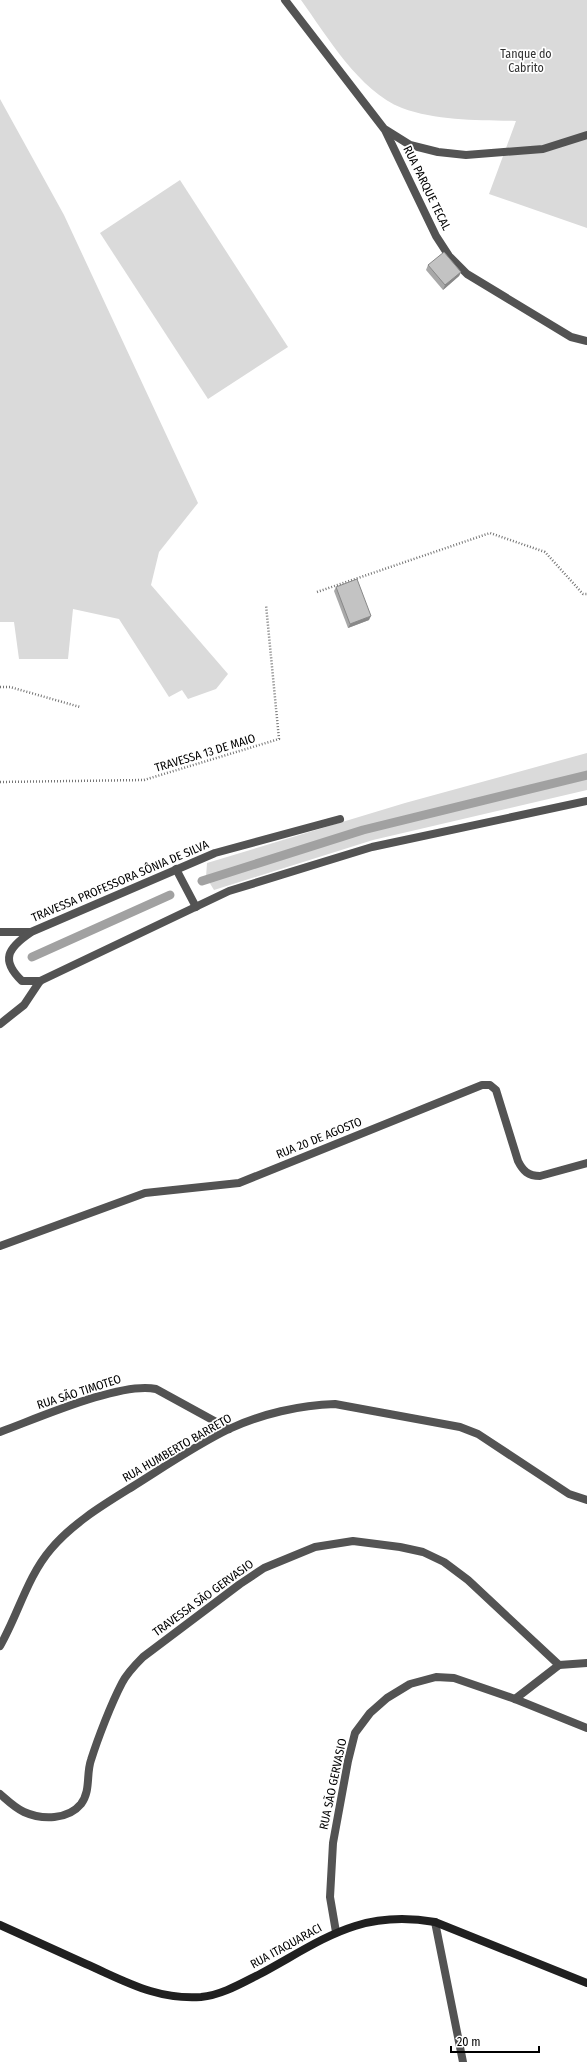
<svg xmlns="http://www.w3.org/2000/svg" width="587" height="2062" font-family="'Fira Sans Condensed',sans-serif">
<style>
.green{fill:#dadada}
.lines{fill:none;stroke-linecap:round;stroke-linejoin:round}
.stream{stroke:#a1a1a1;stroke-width:9}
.path{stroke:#757575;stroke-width:2.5;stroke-dasharray:1 2;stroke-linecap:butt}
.lane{stroke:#535353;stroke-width:8}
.street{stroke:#535353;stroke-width:8}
.secondary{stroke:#202020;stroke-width:8}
.wall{fill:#a8a8a8}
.shaded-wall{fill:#888}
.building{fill:#c3c3c3;stroke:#888}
.labels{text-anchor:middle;stroke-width:3.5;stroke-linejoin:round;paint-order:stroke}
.park-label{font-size:12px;fill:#313131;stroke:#fff}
.street-label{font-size:12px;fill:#000;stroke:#fff}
</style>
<rect width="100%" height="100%" fill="#fff"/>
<!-- green -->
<g class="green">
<path d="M301,0H587V228L489,194L516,121C478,120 437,121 402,108C359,91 327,36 301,0Z"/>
<path d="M0,99L64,215L198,503L159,552L151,585L228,674L216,689L188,699L182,690L169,697L119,619L73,609L68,659H19L14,622H0Z"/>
<path d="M180,180L288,347L208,399L100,233Z"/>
<path d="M587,753V790L373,840L214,890L206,877L207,863L405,803Z"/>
</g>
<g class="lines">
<!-- stream -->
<g class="stream">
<path d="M202,881L363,830L587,775"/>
<path d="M32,957L170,895"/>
</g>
<!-- path -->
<g class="path">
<path d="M317,592L490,533L545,552L583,594H587"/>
<path d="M0,687H10L80,707"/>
<path d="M0,782L144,780L279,739L266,605"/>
</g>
<!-- lane -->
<g class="lane">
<path d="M176,869L196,907"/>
<path d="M0,932H31L215,853L340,819"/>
<path d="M30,933C8,948 0,960 22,981H40"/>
<path d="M0,1024L24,1005L40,981L229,891L372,847L587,801"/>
</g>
<!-- street -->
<g class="street">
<path d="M285,0L385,130L436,236L449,256L467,274L571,337L587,341"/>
<path d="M386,130L410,145L438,152L466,155L543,149L587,135"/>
<path d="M0,1246L145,1193L239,1183L482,1085H490L496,1090L518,1161C523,1171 528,1176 540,1176L587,1163"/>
<path d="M0,1432C36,1419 121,1381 156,1389L229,1429"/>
<path d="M0,1646C18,1615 27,1577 51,1549C73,1523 103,1505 132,1487C164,1467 196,1445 229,1429C261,1414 300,1405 335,1404L460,1427L478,1434L569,1494L587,1500"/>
<path d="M515,1699L559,1665L587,1663"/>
<path d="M0,1794C7,1800 15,1808 24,1812C42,1820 68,1820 81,1804C91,1791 86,1774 91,1760C98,1738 111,1704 122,1683C127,1673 135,1665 143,1657L240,1584L264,1568L315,1547L353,1541L400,1547L423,1552L444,1562L468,1580L559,1665"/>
<path d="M435,1922L463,2062"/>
<path d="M336,1932L330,1897L333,1843L348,1761L355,1733L370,1713L387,1698L410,1684L436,1677L454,1678L515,1699L587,1728"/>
</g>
<!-- secondary -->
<path class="secondary" d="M0,1925C29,1938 57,1951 86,1964C125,1981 156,2000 201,1997C222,1995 242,1983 260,1974C323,1940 359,1909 435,1922L587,1983"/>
</g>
<!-- wall -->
<g class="wall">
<path d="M428,265L461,272L459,276L443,290L426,270Z"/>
<path d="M336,587L369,620L348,628L334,591Z"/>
</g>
<!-- shaded-wall -->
<g class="shaded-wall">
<path d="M461,272L459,276L443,290L445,285Z"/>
<path d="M371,616L369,620L348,628L350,624Z"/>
</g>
<!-- building -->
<g class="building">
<path d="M444,252L461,272L445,285L428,265Z"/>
<path d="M357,579L371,616L350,624L336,587Z"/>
</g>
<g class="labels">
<!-- park labels -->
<g class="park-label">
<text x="526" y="58">Tanque do<tspan x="526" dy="14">Cabrito</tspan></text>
</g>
<!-- street labels -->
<g class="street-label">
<text transform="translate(427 188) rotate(64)" y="4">RUA PARQUE TECAL</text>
<text transform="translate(205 753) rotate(-17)" y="4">TRAVESSA 13 DE MAIO</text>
<text transform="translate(120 881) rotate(-23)" y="4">TRAVESSA PROFESSORA SÔNIA DE SILVA</text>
<text transform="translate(319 1138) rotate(-22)" y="4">RUA 20 DE AGOSTO</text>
<text transform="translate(79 1392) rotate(-18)" y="4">RUA SÃO TIMOTEO</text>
<text transform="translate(177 1448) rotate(-30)" y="4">RUA HUMBERTO BARRETO</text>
<text transform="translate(203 1598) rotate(-36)" y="4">TRAVESSA SÃO GERVASIO</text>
<text transform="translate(333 1784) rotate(-78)" y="4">RUA SÃO GERVASIO</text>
<text transform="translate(286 1946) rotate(-29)" y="4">RUA ITAQUARACI</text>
</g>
</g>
<!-- scale -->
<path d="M451 2046v6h88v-6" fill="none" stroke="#000000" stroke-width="2"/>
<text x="457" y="2046" font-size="12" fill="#000000" stroke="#ffffff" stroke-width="3" paint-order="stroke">20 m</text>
</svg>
